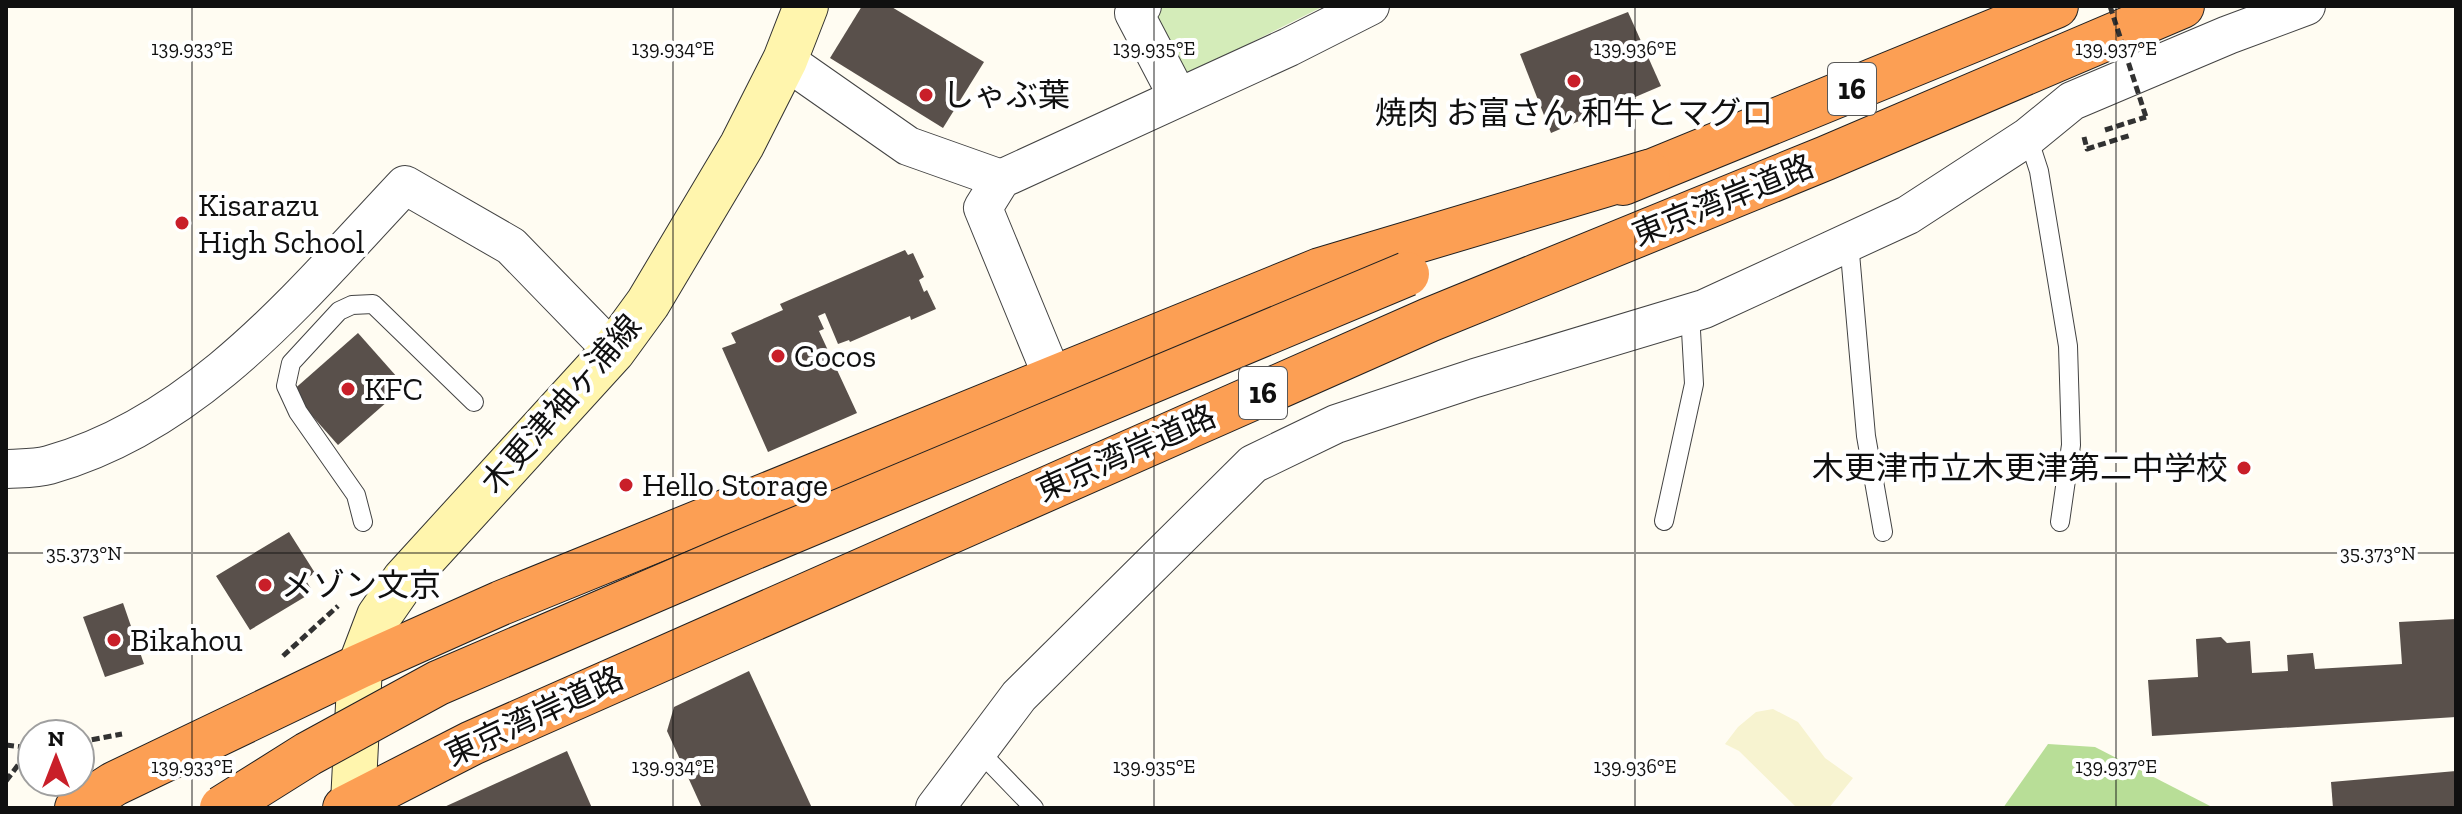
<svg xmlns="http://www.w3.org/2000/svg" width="2462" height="814" font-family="'Zilla Slab','Noto Sans JP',serif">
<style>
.farmland{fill:#f7f3d0}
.green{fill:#d4ecb9}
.forest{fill:#b8de97}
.building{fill:#59504b}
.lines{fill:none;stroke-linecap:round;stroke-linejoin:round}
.lane-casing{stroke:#434343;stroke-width:20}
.street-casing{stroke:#434343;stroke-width:40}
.secondary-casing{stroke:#323232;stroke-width:46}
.highway-casing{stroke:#212121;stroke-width:46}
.path{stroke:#323232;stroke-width:5;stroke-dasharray:8 4;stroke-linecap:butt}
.lane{stroke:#fff;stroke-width:18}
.street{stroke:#fff;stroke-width:38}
.secondary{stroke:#fff5ad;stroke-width:44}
.highway{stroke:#fc9f54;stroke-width:44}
.highway-bridge-casing{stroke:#212121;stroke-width:46;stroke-linecap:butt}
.path-bridge{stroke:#323232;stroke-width:5;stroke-dasharray:8 4;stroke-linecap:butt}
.highway-bridge{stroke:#fc9f54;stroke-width:44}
.ticks{fill:none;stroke:#101010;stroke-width:2;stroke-opacity:0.45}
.poi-dot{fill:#c91f29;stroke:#fff;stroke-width:3}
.labels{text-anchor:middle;stroke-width:8;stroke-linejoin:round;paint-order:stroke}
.shield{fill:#fff;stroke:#585858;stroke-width:2}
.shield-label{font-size:30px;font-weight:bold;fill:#101010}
.poi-label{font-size:32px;fill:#101010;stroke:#fff;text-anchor:start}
.street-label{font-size:32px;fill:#101010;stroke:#fff}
.ticks-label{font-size:20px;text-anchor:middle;fill:#101010;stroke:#fff;stroke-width:8;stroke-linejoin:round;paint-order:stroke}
</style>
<rect width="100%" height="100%" fill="#fffcf2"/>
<!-- farmland -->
<path class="farmland" d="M1773,709L1798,722L1825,758L1853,778L1829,808H1797L1739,751L1725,744L1738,727L1756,712Z"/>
<!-- green -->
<path class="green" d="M1163,6H1324L1252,42L1187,83L1152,16Z"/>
<!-- forest -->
<path class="forest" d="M2048,744L2095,747L2214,808H2003Z"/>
<!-- building -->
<g class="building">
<path d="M862,6H890L984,62L943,128L830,58Z"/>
<path d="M1628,12L1661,86L1551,133L1520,54Z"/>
<path d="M905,250L908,255L913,253L924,277L919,280L924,292L927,290L936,309L911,320L910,316L850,342L849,340L838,344L825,313L818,316L824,329L819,331L857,413L768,452L722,348L736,343L731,333L783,310L780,304Z"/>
<path d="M358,333L405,386L338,445L291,392Z"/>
<path d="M289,532L315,573L305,579L313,592L250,630L216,576Z"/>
<path d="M123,603L144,664L105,677L83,617Z"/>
<path d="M2456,619V717L2152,736L2148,680L2198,677L2196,639L2221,637L2227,643L2250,641L2252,673L2288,671L2287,655L2313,653L2315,669L2402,664L2399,622Z"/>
<path d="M749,671L812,808H702L667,731L674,707Z"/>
<path d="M567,751L592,808H442Z"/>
<path d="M2456,771V808H2333L2331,782Z"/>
</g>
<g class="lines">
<defs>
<g id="lane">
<path d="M2028,137L2039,171L2068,346L2071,445L2060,522"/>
<path d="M1849,242L1866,436L1883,532"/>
<path d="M1664,521L1694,384L1690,313"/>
<path d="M363,522L356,495L298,412L286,386L291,363L339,311L352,305L373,304L474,402"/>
<path d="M978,750L1034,808"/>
</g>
<g id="street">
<path d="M1142,6L1134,13L1178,97"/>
<path d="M785,60L908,146L1001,179"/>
<path d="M1053,378L983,208L1001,179L1289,47L1370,6"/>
<path d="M6,469C20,468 35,469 49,465C199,423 302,294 405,185L511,246L613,351"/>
<path d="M935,808L1019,696L1253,464L1336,424L1475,378L1704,309L1908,215L2028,137L2072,101L2228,35L2306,6"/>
</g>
<path id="secondary" d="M353,803L360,666L379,616L404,580L613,351L648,303L742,145L785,60L806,6"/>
<g id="highway">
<path d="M1623,183L2056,6"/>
<path d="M77,808L114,784L360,666L501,603L1320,270L1648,172"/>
<path d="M345,808L472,743L1429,320L1826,158L2182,6"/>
</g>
</defs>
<!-- lane casing -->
<use href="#lane" class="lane-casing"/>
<!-- street casing -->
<use href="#street" class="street-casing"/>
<!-- secondary casing -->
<use href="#secondary" class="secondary-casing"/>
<!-- highway casing -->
<use href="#highway" class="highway-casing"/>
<!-- path -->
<g class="path">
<path d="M2105,130L2146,117"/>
<path d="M2084,137L2087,149L2131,135"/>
<path d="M283,656L338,606"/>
<path d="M80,742L122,734"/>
<path d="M6,745L32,748"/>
<path d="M6,781L31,748"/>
</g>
<!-- lane -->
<use href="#lane" class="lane"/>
<!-- street -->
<use href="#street" class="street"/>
<!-- secondary -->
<use href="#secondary" class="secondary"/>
<!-- highway -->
<use href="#highway" class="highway"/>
<defs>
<path id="highway-bridge" d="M222,808L308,754L438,683L731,557L1407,274"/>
</defs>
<!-- highway-bridge casing -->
<use href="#highway-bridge" class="highway-bridge-casing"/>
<!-- path-bridge -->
<path class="path-bridge" d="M2110,6L2146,117"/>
<!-- highway-bridge -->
<use href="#highway-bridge" class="highway-bridge"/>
</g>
<!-- ticks -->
<path class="ticks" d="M192,6V808M673,6V808M1154,6V808M1635,6V808M2116,6V808M6,553H2456"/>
<!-- markers -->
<g class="poi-dot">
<circle cx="1574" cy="81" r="8"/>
<circle cx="926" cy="95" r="8"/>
<circle cx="182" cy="223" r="8"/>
<circle cx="778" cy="356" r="8"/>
<circle cx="348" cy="389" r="8"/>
<circle cx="2244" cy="468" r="8"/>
<circle cx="626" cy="485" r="8"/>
<circle cx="265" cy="585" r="8"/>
<circle cx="114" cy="640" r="8"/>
</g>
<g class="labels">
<!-- shield labels -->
<g class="shield">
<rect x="1828" y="63" width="48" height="52" rx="6"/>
<rect x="1239" y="367" width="48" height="52" rx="6"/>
</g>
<g class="shield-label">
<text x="1852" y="99">16</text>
<text x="1263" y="403">16</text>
</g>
<!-- poi labels -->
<g class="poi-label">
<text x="942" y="106">しゃぶ葉</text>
<text x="1574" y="124" text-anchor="middle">焼肉 お富さん 和牛とマグロ</text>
<text x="198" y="216">Kisarazu<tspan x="198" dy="37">High School</tspan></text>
<text x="794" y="367">Cocos</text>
<text x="364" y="400">KFC</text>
<text x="2228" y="479" text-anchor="end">木更津市立木更津第二中学校</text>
<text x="642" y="496">Hello Storage</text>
<text x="281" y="596">メゾン文京</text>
<text x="130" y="651">Bikahou</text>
</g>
<!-- street labels -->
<g class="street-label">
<text transform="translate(1723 200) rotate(-22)" y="11">東京湾岸道路</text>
<text transform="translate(561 404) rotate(-49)" y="11">木更津袖ヶ浦線</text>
<text transform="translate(1126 453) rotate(-24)" y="11">東京湾岸道路</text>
<text transform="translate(534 716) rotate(-25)" y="11">東京湾岸道路</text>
</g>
</g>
<g class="ticks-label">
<text x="192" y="55">139.933°E</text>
<text x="673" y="55">139.934°E</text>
<text x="1154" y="55">139.935°E</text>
<text x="1635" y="55">139.936°E</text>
<text x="2116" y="55">139.937°E</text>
<text x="84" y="560">35.373°N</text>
<text x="2378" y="560">35.373°N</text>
<text x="192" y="773">139.933°E</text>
<text x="673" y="773">139.934°E</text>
<text x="1154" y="773">139.935°E</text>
<text x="1635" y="773">139.936°E</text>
<text x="2116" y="773">139.937°E</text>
</g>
<!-- border -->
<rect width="2462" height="814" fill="none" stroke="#101010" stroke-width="16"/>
<!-- north arrow -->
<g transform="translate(56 758)"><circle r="38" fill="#ffffff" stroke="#9f9f9f" stroke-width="2"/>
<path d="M0-6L14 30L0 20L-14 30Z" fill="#c91f29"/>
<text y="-12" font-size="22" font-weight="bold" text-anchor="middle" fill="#101010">N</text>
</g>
</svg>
